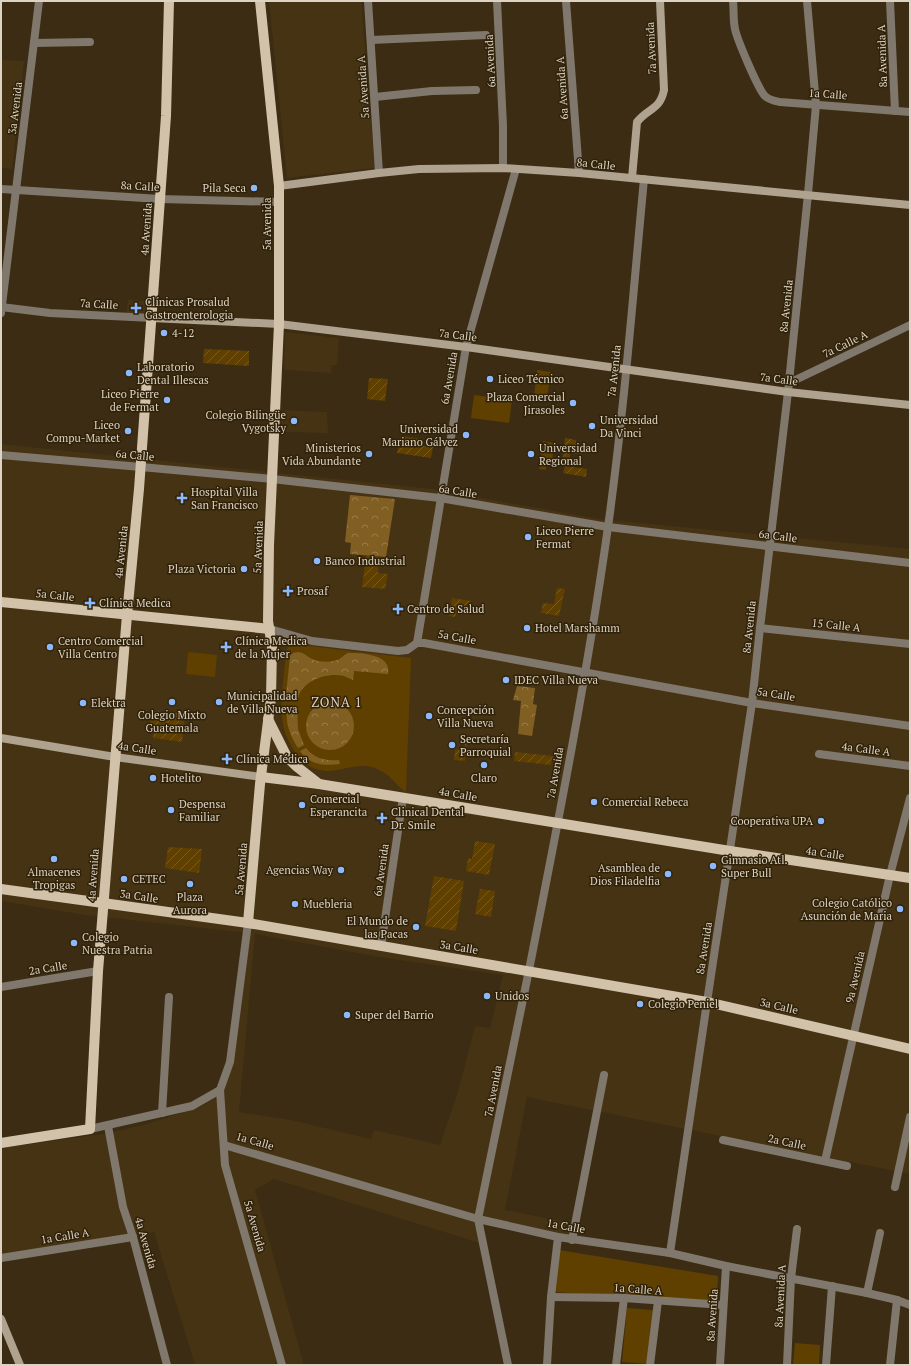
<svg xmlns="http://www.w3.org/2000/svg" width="911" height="1366" font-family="'PT Serif',serif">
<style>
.built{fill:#463313;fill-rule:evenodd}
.green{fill:#604000}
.forest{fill:url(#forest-crowns)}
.garden{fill:url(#garden-furrows)}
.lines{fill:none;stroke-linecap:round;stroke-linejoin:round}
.pedestrian{stroke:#80786d;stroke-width:8}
.minor{stroke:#80786d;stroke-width:8}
.tertiary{stroke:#80786d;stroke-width:8}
.secondary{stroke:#afa28f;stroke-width:8}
.primary{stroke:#d2c2aa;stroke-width:10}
.poi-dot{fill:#8cb9fc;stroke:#302209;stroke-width:1.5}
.labels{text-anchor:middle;stroke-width:3;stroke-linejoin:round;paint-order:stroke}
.street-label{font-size:11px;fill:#dcd3c5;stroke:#302209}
.poi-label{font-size:11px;fill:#dcd3c5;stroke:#302209;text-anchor:start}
.quarter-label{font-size:13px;letter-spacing:1px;fill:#dcd3c5;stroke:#302209}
</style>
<defs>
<pattern id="forest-crowns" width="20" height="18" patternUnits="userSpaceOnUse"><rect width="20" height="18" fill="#815f23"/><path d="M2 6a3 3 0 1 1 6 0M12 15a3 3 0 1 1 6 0" fill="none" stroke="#987c4c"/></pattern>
<pattern id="garden-furrows" width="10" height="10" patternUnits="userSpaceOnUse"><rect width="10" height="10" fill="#604000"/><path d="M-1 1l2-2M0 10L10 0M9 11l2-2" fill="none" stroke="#765b24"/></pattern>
</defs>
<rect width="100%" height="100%" fill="#3b2c13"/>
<!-- built -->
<g class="built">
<path d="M269,1H361L375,168L287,178Z"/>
<path d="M1,60L24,61L12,169L1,168Z"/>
<path d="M128,300L146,301L144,317L126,316Z"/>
<path d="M285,332L339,338L337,365H332L331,373L284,370Z"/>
<path d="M282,410L327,412L328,433L281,432Z"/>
<path d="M1,444L432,489L599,519L910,549V1174L527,1097L505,1210L570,1223L568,1241L481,1221L486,1245L274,1179L255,1190L304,1365H195L154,1232L138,1236L1,1258V1148L103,1134L143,1125L198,1108L216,1098L228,1078L242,986L249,933L85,915L1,901ZM255,934L379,957L503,975L490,1028L475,1026L458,1092L440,1145L374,1130L371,1139L291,1120L239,1112Z"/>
</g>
<!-- green -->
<g class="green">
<path d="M537,370L551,372L547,398L534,396Z"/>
<path d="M474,395L512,400L509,423L471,418Z"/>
<path d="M543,441L554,443L552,463L547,462L546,470L539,469Z"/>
<path d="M290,645H300L411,658L406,792C393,783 391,774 375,768C358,762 343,771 327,771C312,770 302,763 294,751C291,745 287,739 285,732C278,712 284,675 286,653L287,649Z"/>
<path d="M188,652L217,655L215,677L186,674Z"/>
<path d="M559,1250L718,1276L717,1305L556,1292Z"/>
<path d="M627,1308L653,1310L648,1364L622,1362Z"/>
<path d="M795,1343L820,1345L819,1365H793Z"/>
</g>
<!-- forest -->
<g class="forest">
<path d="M350,495L395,499L386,557L350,554L351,543L345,542Z"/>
<path d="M298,652C306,653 310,660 318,661C323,662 332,662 337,660C342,659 344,653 350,653C364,653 392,655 388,674L354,671L353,680C350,679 347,677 344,676C326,672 302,681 298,698L286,695L290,656L293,653Z"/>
<path d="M517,686L535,688L533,704L537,705L532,736L518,734L521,701L513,700Z"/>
<circle cx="330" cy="726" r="24"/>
<path d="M287,707L297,709L298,729L304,745L298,748C290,736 285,722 287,707Z"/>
<path d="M306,748C315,759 326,761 339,760L340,764C324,766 310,765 300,751Z"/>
</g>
<!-- garden -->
<g class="garden">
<path d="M204,349L249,351V366L203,363Z"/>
<path d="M369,378L388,379L385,401L367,399Z"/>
<path d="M401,436L421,439V446L433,447L431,458L397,453Z"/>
<path d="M565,438L576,440V445L583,446L582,454L570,453V458L563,457Z"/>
<path d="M565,466L587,469L586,477L563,473Z"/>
<path d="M366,556H380L378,573L388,574L385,589L362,587Z"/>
<path d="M557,588L565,589L559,616L541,613L543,603L554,604Z"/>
<path d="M452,598L471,601L469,615L456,613L455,617L449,616Z"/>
<path d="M151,711L185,714L182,742L153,738L154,731L149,730Z"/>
<path d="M465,741H467L465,761L454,760L455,750L460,749L462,747H465Z"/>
<path d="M515,752L553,756L551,765L514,761Z"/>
<path d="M475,841L495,844L489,875L466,871L468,858L472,859Z"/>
<path d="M168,847L202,849L199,873L165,868Z"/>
<path d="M434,876L464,881L456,931L425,926Z"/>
<path d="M480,889L495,891L491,917L475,914Z"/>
</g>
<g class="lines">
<!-- pedestrian -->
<g class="pedestrian">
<path d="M220,1090L225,1165L282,1365"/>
<path d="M224,1145L478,1219"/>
</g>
<!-- minor -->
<g class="minor">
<path d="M368,1L379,173"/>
<path d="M497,1L503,126V168"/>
<path d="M566,1L579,173"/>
<path d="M733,1C734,10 733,20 735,29C737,39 758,89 765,96C769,100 775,101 780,102L910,112"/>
<path d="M807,1L816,105L808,194"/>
<path d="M890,1L895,111"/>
<path d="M371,40L486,35"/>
<path d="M34,43L90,42"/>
<path d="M375,97L432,91L476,90"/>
<path d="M1,189L160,199L279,202"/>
<path d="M1,307L50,313L152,318"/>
<path d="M1,313L39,1"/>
<path d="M789,383L910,325"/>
<path d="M1,455L141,467L272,479L440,498L608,527L910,563"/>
<path d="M760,628L910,644"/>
<path d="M270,629L312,641L398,651L407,650L417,643H424L752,703L910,726"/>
<path d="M417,643L466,347L516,169"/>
<path d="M819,754L910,766"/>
<path d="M381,946L403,797"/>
<path d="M1,987L98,971"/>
<path d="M162,1113L169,997"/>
<path d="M108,1126L123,1207L133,1237L167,1365"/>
<path d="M90,1129L192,1106L220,1090L230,1062L248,923"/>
<path d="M723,1140L847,1166"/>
<path d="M825,1161L890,875L910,798"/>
<path d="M895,1187L910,1117"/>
<path d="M478,1219L558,1237L670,1253L726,1266L867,1293L897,1300L910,1305"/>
<path d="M572,1240L604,1075"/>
<path d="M670,1253L707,1002"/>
<path d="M1,1258L133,1237"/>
<path d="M867,1293L880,1233"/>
<path d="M551,1297L624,1298L723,1305"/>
<path d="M508,1365L478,1219L529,970"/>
<path d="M547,1365L551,1297L558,1237"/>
<path d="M616,1365L624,1298"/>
<path d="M650,1365L658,1301"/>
<path d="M720,1365L726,1266"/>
<path d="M787,1365L791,1278L797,1229"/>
<path d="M826,1365L832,1286"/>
<path d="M890,1365L897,1300"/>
</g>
<!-- tertiary -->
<g class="tertiary">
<path d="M529,970C558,823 587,676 608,527C624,412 633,295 644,179"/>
<path d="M707,1002L752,703L760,628L788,392L808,194"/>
</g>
<!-- secondary -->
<g class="secondary">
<path d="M632,178L637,122C648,108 660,110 664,90L660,1"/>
<path d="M279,186L379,173L419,169L503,168L579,173L910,205"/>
<path d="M152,318L279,324L466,347L788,392L910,405"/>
<path d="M1,738L115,757L261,777"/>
<path d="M1,1319L20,1365"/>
</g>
<!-- primary -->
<g class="primary">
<path d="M1,602L270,629"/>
<path d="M268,719L287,757L296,766L319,784"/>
<path d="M261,777L319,784L730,851L910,878"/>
<path d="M1,889L248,923L707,1002L910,1049"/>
<path d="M248,923L260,784L271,698L272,647L268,621L269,545L279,324V186L260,1"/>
<path d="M1,1143L90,1129L98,971L127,615L139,489L166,116L169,1"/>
</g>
</g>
<!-- markers -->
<g class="poi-dot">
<circle cx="254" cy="188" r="4"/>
<path d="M134 302h4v4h4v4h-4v4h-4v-4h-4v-4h4z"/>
<circle cx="164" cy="333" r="4"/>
<circle cx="129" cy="373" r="4"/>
<circle cx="490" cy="379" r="4"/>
<circle cx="167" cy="400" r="4"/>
<circle cx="573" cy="403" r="4"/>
<circle cx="294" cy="421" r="4"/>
<circle cx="592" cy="426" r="4"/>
<circle cx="128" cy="431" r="4"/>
<circle cx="466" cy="435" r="4"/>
<circle cx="369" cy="454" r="4"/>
<circle cx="531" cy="454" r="4"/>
<path d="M180 492h4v4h4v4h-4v4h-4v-4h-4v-4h4z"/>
<circle cx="528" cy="537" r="4"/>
<circle cx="317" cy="561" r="4"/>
<circle cx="244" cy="569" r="4"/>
<path d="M286 585h4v4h4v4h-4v4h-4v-4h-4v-4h4z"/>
<path d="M88 597h4v4h4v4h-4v4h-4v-4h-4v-4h4z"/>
<path d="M396 603h4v4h4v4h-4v4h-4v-4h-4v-4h4z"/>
<circle cx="527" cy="628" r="4"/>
<circle cx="50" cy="647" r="4"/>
<path d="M224 641h4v4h4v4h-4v4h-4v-4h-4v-4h4z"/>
<circle cx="506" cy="680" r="4"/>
<circle cx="172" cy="702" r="4"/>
<circle cx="219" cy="702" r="4"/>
<circle cx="83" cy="703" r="4"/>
<circle cx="429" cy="716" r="4"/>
<circle cx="452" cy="745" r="4"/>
<path d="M225 753h4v4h4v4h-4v4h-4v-4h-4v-4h4z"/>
<circle cx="484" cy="765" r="4"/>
<circle cx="153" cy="778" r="4"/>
<circle cx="594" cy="802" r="4"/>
<circle cx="302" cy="805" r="4"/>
<circle cx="171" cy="810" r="4"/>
<path d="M380 812h4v4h4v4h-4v4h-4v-4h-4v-4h4z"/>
<circle cx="821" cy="821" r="4"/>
<circle cx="54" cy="859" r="4"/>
<circle cx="713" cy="866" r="4"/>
<circle cx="341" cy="870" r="4"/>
<circle cx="668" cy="874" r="4"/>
<circle cx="124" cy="879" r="4"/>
<circle cx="190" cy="884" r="4"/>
<circle cx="295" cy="904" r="4"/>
<circle cx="900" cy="909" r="4"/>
<circle cx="416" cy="927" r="4"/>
<circle cx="74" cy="943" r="4"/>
<circle cx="487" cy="996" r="4"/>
<circle cx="640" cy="1004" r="4"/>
<circle cx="347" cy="1015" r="4"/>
</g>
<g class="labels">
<!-- street labels -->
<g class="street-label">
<text transform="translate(651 48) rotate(-93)" y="4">7a Avenida</text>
<text transform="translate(882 56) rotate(-92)" y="4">8a Avenida A</text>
<text transform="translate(490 61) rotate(-93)" y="4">6a Avenida</text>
<text transform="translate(363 87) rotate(-94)" y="4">5a Avenida A</text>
<text transform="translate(562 88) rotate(-94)" y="4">6a Avenida A</text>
<text transform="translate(828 94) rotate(4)" y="4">1a Calle</text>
<text transform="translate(15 108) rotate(-83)" y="4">3a Avenida</text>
<text transform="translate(596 164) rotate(6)" y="4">8a Calle</text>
<text transform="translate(140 186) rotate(3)" y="4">8a Calle</text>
<text transform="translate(267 224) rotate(-90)" y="4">5a Avenida</text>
<text transform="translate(146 229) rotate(-86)" y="4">4a Avenida</text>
<text transform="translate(99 304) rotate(3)" y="4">7a Calle</text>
<text transform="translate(786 306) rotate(-84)" y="4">8a Avenida</text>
<text transform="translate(458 335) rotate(7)" y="4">7a Calle</text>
<text transform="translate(845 344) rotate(-26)" y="4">7a Calle A</text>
<text transform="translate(614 371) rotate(-84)" y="4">7a Avenida</text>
<text transform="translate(449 378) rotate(-80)" y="4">6a Avenida</text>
<text transform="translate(779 379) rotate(7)" y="4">7a Calle</text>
<text transform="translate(135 455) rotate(5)" y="4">6a Calle</text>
<text transform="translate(458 491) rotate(9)" y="4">6a Calle</text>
<text transform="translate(778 536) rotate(7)" y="4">6a Calle</text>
<text transform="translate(258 547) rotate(-88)" y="4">5a Avenida</text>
<text transform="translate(121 552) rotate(-84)" y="4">4a Avenida</text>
<text transform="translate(55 595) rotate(6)" y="4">5a Calle</text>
<text transform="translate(836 625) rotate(6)" y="4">15 Calle A</text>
<text transform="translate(749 627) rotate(-84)" y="4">8a Avenida</text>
<text transform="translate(457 637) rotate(10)" y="4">5a Calle</text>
<text transform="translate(776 694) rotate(9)" y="4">5a Calle</text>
<text transform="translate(137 748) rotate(8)" y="4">4a Calle</text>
<text transform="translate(866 749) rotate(7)" y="4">4a Calle A</text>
<text transform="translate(555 773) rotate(-80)" y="4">7a Avenida</text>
<text transform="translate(458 794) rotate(10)" y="4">4a Calle</text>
<text transform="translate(825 853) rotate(8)" y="4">4a Calle</text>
<text transform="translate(241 869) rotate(-85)" y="4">5a Avenida</text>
<text transform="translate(381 870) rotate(-82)" y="4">6a Avenida</text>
<text transform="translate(93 875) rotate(-86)" y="4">4a Avenida</text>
<text transform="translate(139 896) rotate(8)" y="4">3a Calle</text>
<text transform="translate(459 947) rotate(9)" y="4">3a Calle</text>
<text transform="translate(704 948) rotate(-81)" y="4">8a Avenida</text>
<text transform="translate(48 968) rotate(-9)" y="4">2a Calle</text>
<text transform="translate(855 977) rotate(-77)" y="4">9a Avenida</text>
<text transform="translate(779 1006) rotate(13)" y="4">3a Calle</text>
<text transform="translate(493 1091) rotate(-79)" y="4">7a Avenida</text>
<text transform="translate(255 1141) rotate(16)" y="4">1a Calle</text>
<text transform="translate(787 1142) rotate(12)" y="4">2a Calle</text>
<text transform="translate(255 1226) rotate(74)" y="4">5a Avenida</text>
<text transform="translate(566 1226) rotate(10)" y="4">1a Calle</text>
<text transform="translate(65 1236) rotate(-9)" y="4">1a Calle A</text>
<text transform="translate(146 1243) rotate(74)" y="4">4a Avenida</text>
<text transform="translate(638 1289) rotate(4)" y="4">1a Calle A</text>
<text transform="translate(780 1296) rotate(-87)" y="4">8a Avenida A</text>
<text transform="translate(712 1315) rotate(-86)" y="4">8a Avenida</text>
</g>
<!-- poi labels -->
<g class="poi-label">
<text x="246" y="192" text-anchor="end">Pila Seca</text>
<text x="145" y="306">Clínicas Prosalud<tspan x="145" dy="13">Gastroenterologia</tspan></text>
<text x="172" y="337">4-12</text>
<text x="137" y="371">Laboratorio<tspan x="137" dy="13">Dental Illescas</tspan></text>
<text x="498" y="383">Liceo Técnico</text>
<text x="159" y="398" text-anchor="end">Liceo Pierre<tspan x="159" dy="13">de Fermat</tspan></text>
<text x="565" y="401" text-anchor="end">Plaza Comercial<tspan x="565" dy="13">Jirasoles</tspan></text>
<text x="286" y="419" text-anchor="end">Colegio Bilingüe<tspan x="286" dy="13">Vygotsky</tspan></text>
<text x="600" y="424">Universidad<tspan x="600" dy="13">Da Vinci</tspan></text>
<text x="120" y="429" text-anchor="end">Liceo<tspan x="120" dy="13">Compu-Market</tspan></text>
<text x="458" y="433" text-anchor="end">Universidad<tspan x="458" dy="13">Mariano Gálvez</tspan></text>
<text x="361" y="452" text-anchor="end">Ministerios<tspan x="361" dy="13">Vida Abundante</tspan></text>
<text x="539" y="452">Universidad<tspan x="539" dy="13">Regional</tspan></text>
<text x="191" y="496">Hospital Villa<tspan x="191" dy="13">San Francisco</tspan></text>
<text x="536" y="535">Liceo Pierre<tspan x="536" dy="13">Fermat</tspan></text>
<text x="325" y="565">Banco Industrial</text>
<text x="236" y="573" text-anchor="end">Plaza Victoria</text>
<text x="297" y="595">Prosaf</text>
<text x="99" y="607">Clínica Medica</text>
<text x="407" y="613">Centro de Salud</text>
<text x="535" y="632">Hotel Marshamm</text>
<text x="58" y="645">Centro Comercial<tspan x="58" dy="13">Villa Centro</tspan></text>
<text x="235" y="645">Clínica Medica<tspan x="235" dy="13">de la Mujer</tspan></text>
<text x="514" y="684">IDEC Villa Nueva</text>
<text x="227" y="700">Municipalidad<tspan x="227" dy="13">de Villa Nueva</tspan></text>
<text x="91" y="707">Elektra</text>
<text x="437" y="714">Concepción<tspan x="437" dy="13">Villa Nueva</tspan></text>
<text x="172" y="719" text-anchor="middle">Colegio Mixto<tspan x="172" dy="13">Guatemala</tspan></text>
<text x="460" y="743">Secretaría<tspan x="460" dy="13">Parroquial</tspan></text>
<text x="236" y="763">Clínica Médica</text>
<text x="161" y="782">Hotelito</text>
<text x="484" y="782" text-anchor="middle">Claro</text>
<text x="310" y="803">Comercial<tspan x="310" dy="13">Esperancita</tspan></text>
<text x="602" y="806">Comercial Rebeca</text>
<text x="179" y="808">Despensa<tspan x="179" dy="13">Familiar</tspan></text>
<text x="391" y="816">Clinical Dental<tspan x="391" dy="13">Dr. Smile</tspan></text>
<text x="813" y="825" text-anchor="end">Cooperativa UPA</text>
<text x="721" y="864">Gimnasio Atl.<tspan x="721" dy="13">Super Bull</tspan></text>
<text x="660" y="872" text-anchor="end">Asamblea de<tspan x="660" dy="13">Dios Filadelfia</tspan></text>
<text x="333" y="874" text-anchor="end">Agencias Way</text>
<text x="54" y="876" text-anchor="middle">Almacenes<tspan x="54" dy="13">Tropigas</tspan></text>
<text x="132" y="883">CETEC</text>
<text x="190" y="901" text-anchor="middle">Plaza<tspan x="190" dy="13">Aurora</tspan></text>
<text x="892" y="907" text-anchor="end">Colegio Católico<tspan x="892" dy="13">Asunción de Maria</tspan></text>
<text x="303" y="908">Muebleria</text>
<text x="408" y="925" text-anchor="end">El Mundo de<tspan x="408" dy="13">las Pacas</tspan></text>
<text x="82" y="941">Colegio<tspan x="82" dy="13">Nuestra Patria</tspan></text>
<text x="495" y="1000">Unidos</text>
<text x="648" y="1008">Colegio Peniel</text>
<text x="355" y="1019">Super del Barrio</text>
</g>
<!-- quarter labels -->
<g class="quarter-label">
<text x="337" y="707">ZONA 1</text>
</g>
</g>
<!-- border -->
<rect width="911" height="1366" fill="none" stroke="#dcd3c5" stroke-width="4"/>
</svg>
